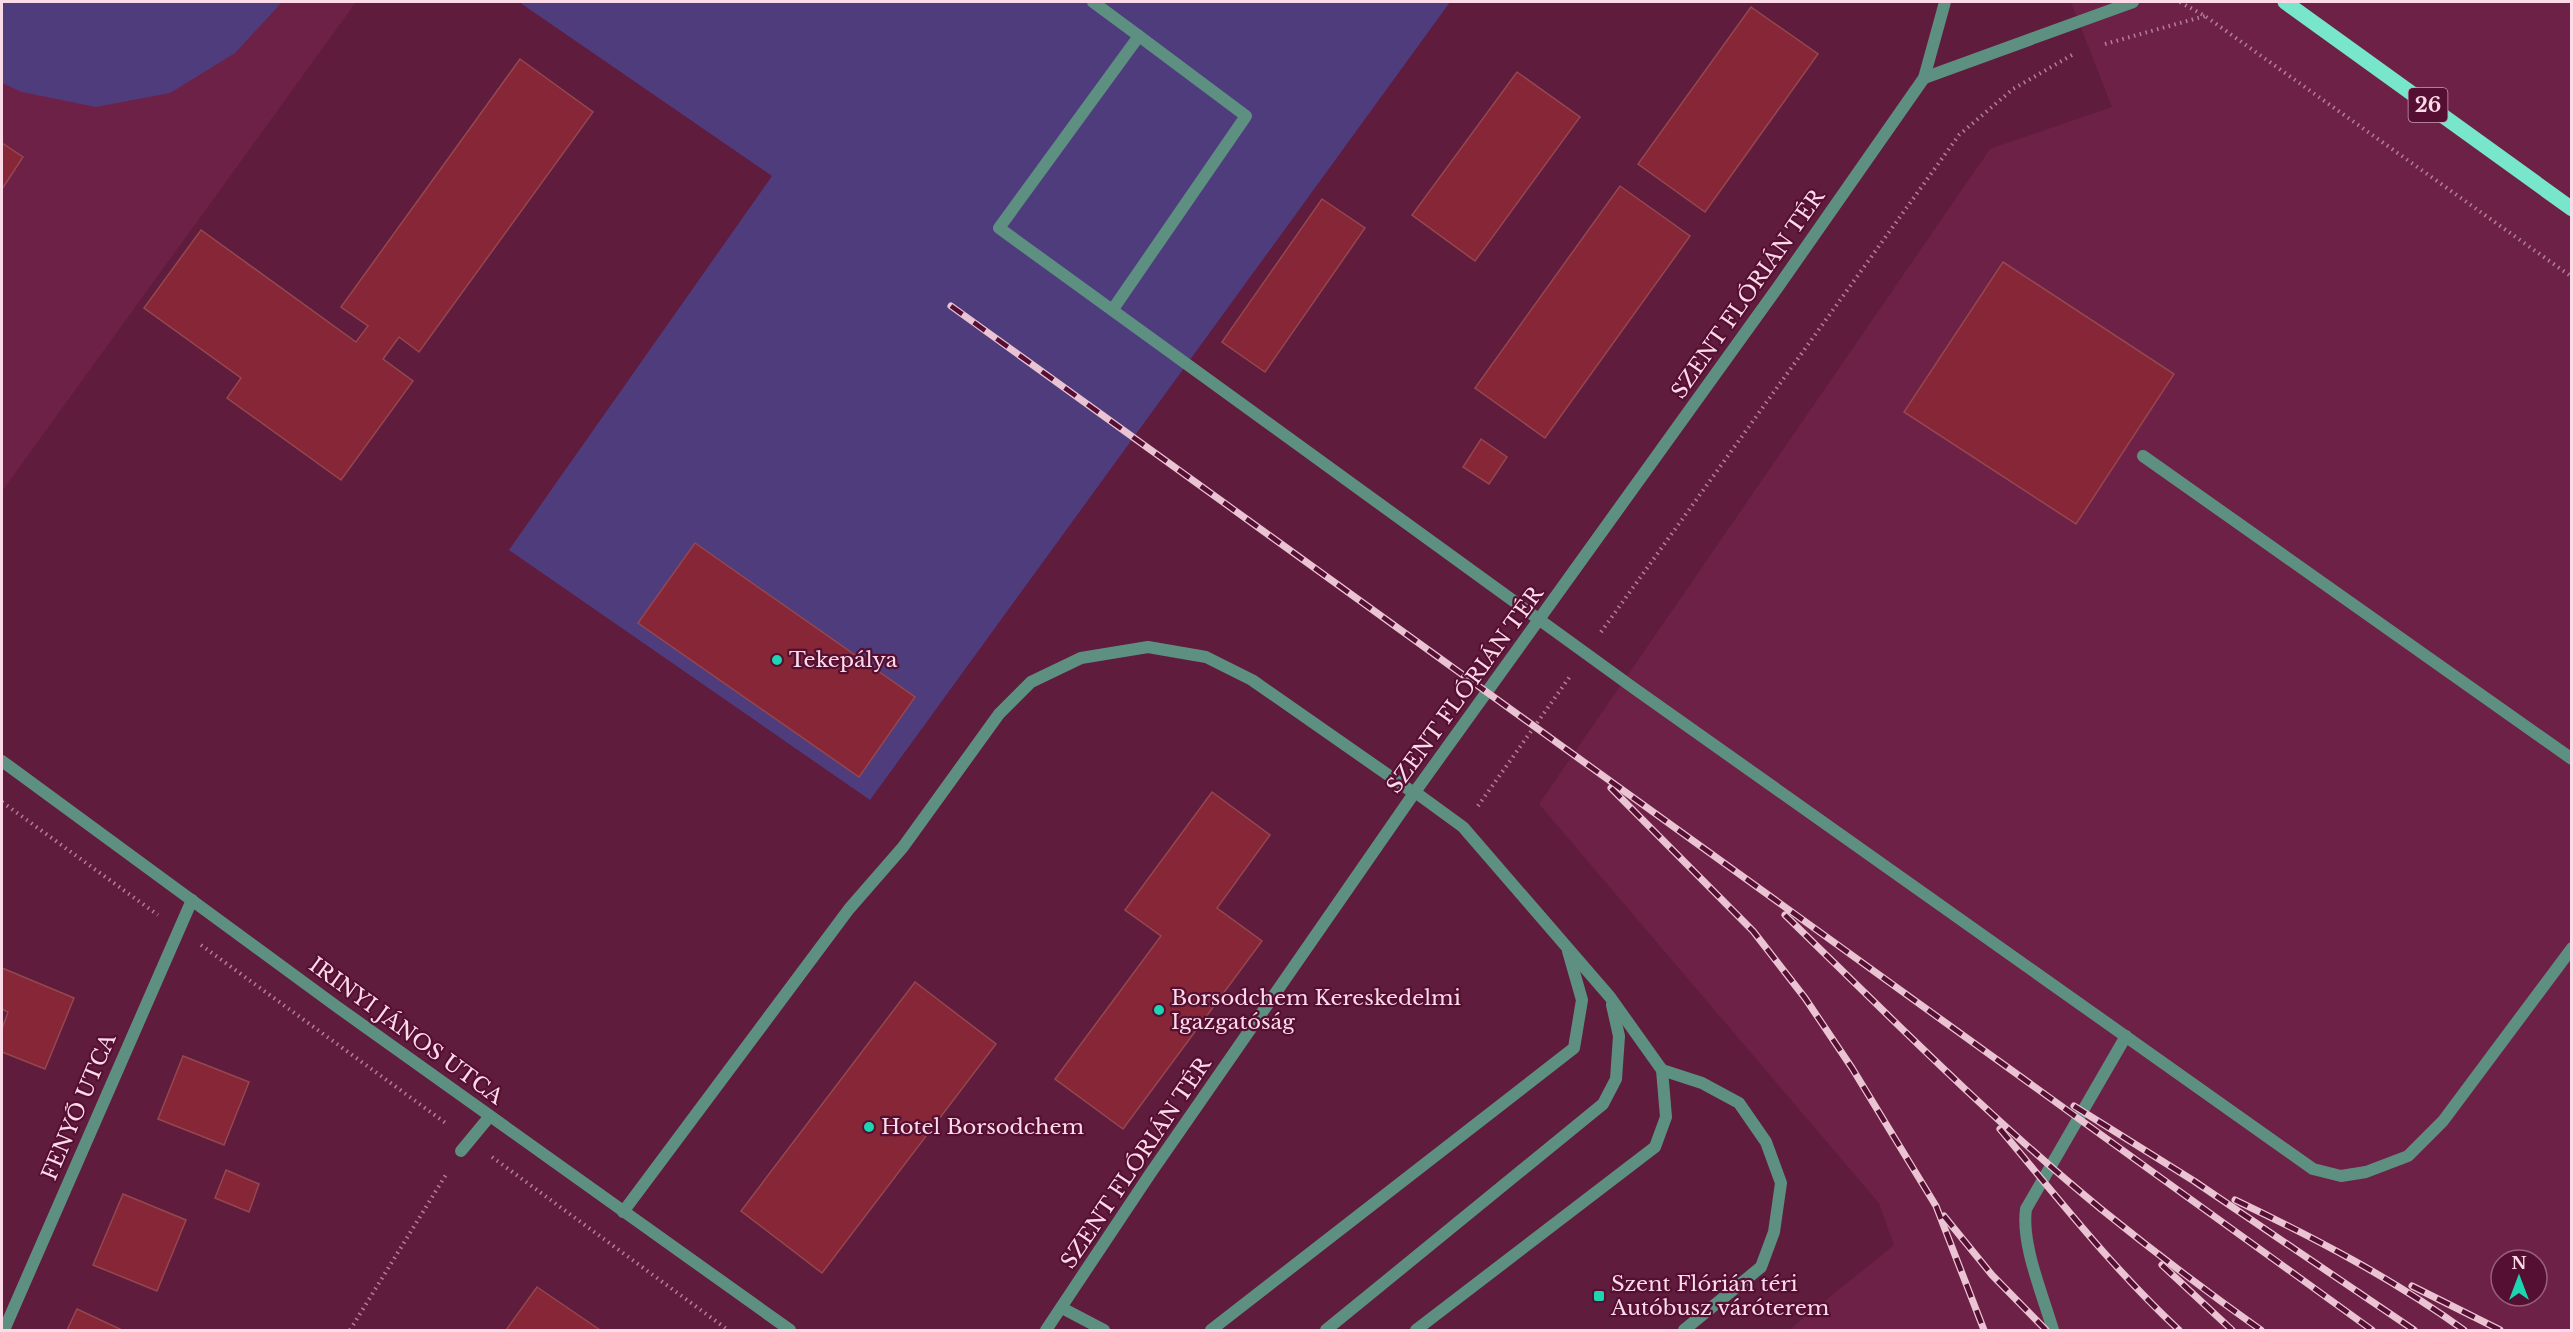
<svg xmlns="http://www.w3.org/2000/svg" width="2573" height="1332" font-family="'Libre Baskerville',serif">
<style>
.built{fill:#6e2146;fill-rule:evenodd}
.green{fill:#4f3c7d}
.building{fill:#862637;stroke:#954750;stroke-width:1.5}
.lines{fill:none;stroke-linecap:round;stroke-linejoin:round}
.path{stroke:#b38096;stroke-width:4;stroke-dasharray:1.5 4.5;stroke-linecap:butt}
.service{stroke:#5e9082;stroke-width:12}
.minor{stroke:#5e9082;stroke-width:12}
.primary{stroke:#78e6ca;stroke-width:15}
.rail-casing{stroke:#ebc4d4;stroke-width:7}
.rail{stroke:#540f32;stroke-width:4.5;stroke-dasharray:14;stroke-linecap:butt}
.poi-dot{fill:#1cd5b1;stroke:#540f32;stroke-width:2}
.labels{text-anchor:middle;stroke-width:4.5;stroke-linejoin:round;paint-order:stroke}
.shield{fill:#540f32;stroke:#ca9db1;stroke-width:1.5}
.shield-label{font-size:20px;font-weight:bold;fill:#fddae7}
.street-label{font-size:21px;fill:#fddae7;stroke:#540f32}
.poi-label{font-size:21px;fill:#fddae7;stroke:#540f32;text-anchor:start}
</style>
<rect width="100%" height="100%" fill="#601c3d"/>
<!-- built -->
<g class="built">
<path d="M2,2H356L2,491Z"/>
<path d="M2071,2H2571V1330H1789L1894,1245L1879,1203L1539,804L1990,149L2112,107ZM2501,1260H2537V1296H2501Z"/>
</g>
<!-- green -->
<g class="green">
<path d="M2,2H282L235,53L170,93L96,107L22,92L2,83Z"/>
<path d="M519,2H1450L870,800L509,550L772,176Z"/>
</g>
<!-- building -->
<g class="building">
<path d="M1751,7L1818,54L1705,212L1638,164Z"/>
<path d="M520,59L593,112L419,352L399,337L383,359L413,381L341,480L227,398L241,378L144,308L201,230L356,342L368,326L341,307Z"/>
<path d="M1517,72L1580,117L1475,261L1412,215Z"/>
<path d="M2,143L23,157L2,189Z"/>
<path d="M1620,186L1690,236L1545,438L1475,388Z"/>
<path d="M1322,199L1365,228L1265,372L1222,342Z"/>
<path d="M2003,262L2174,374L2076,524L1904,412Z"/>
<path d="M1481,439L1507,457L1489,484L1463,467Z"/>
<path d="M695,543L915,697L859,777L638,623Z"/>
<path d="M1212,792L1270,835L1217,908L1262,941L1123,1129L1055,1079L1161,936L1125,910Z"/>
<path d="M2,968L74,998L45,1069L2,1052V1029L8,1012L2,1009Z"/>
<path d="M915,982L996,1044L822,1273L741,1211Z"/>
<path d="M183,1056L249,1082L224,1145L158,1119Z"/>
<path d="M226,1170L259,1184L249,1212L215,1198Z"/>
<path d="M123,1194L186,1220L157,1291L93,1265Z"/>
<path d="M537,1287L600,1330H506Z"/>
<path d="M77,1309L122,1330H67Z"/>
</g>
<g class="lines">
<!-- path -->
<g class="path">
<path d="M2180,2L2205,16L2572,277"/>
<path d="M2105,44L2205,16"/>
<path d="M1601,632L1959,135L2013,89L2072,55"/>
<path d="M2,802L158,915"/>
<path d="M1478,806L1571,675"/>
<path d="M201,945L447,1124"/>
<path d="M492,1157L728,1330"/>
<path d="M350,1330L447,1173"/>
</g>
<!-- service -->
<g class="service">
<path d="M1093,2L1139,36L999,228L1635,689L2313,1169L2341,1176L2366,1172L2408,1156L2443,1121L2572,948"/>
<path d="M1113,309L1246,116L1139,36"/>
<path d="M2143,456L2572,759"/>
<path d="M1415,792L1463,827L1610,997L1662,1070L1666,1117L1655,1147L1416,1330"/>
<path d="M1662,1070L1702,1083L1739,1103L1766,1142L1781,1183L1774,1232L1761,1267L1684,1330"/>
<path d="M623,1212L849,909L903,847L999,714L1031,682L1081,658L1148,647L1206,657L1252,680L1414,793"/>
<path d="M1062,1308L1104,1330"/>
<path d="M1211,1330L1574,1048L1582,1000L1568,951"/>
<path d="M1326,1330L1603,1104L1616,1079L1619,1036L1612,1005"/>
<path d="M2053,1330C2043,1295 2021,1245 2026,1209L2126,1036"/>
</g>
<!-- minor -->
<g class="minor">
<path d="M1924,78L2133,2"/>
<path d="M2,761L336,1006L790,1330"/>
<path d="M461,1151L490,1116"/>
<path d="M4,1330L192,900"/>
<path d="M1046,1330L1150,1174L1417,789L1778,287L1924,78L1945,2"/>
</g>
<!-- primary -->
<path class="primary" d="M2285,2L2572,209"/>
<defs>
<g id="rail">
<path d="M951,306L2372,1330"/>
<path d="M1611,788L1753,931L1805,998L1852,1068L1936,1206L1984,1330"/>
<path d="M1785,915C1888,1015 1990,1118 2101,1209C2153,1251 2207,1292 2261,1330"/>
<path d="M2074,1106L2194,1181L2414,1330"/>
<path d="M2000,1129C2058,1198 2113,1269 2179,1330"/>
<path d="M2235,1200C2315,1238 2393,1279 2464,1330"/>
<path d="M1944,1216L1992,1275L2046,1330"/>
<path d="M2162,1265L2232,1330"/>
<path d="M2412,1286L2500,1330"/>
</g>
</defs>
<!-- rail casing -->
<use href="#rail" class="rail-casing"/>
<!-- rail -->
<use href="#rail" class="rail"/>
</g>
<!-- markers -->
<g class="poi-dot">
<circle cx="777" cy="660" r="6"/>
<circle cx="1159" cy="1010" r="6"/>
<circle cx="869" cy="1127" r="6"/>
<rect x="1593" y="1290" width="12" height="12" rx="3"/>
</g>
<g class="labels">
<!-- shield labels -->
<rect class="shield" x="2408.5" y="88" width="39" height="34" rx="4.5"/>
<g class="shield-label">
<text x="2428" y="112">26</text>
</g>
<!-- street labels -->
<g class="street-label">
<text transform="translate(1748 294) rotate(-55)" y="7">SZENT FLÓRIÁN TÉR</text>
<text transform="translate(1465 690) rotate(-54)" y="7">SZENT FLÓRIÁN TÉR</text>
<text transform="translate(406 1031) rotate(36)" y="7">IRINYI JÁNOS UTCA</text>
<text transform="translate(79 1107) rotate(-67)" y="7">FENYŐ UTCA</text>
<text transform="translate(1136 1163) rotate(-56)" y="7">SZENT FLÓRIÁN TÉR</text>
</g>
<!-- poi labels -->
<g class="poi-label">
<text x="789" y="667">Tekepálya</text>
<text x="1171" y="1005">Borsodchem Kereskedelmi<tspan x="1171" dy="24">Igazgatóság</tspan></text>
<text x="881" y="1134">Hotel Borsodchem</text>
<text x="1611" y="1291">Szent Flórián téri<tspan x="1611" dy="24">Autóbusz váróterem</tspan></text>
</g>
</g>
<!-- border -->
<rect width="2573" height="1332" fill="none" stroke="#fddae7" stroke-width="6"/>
<!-- north arrow -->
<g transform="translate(2519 1278)"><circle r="28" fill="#540f32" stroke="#98607a" stroke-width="1.5"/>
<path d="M0-4.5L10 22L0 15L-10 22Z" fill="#1cd5b1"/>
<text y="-9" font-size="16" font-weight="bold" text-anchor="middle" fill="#fddae7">N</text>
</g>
</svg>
